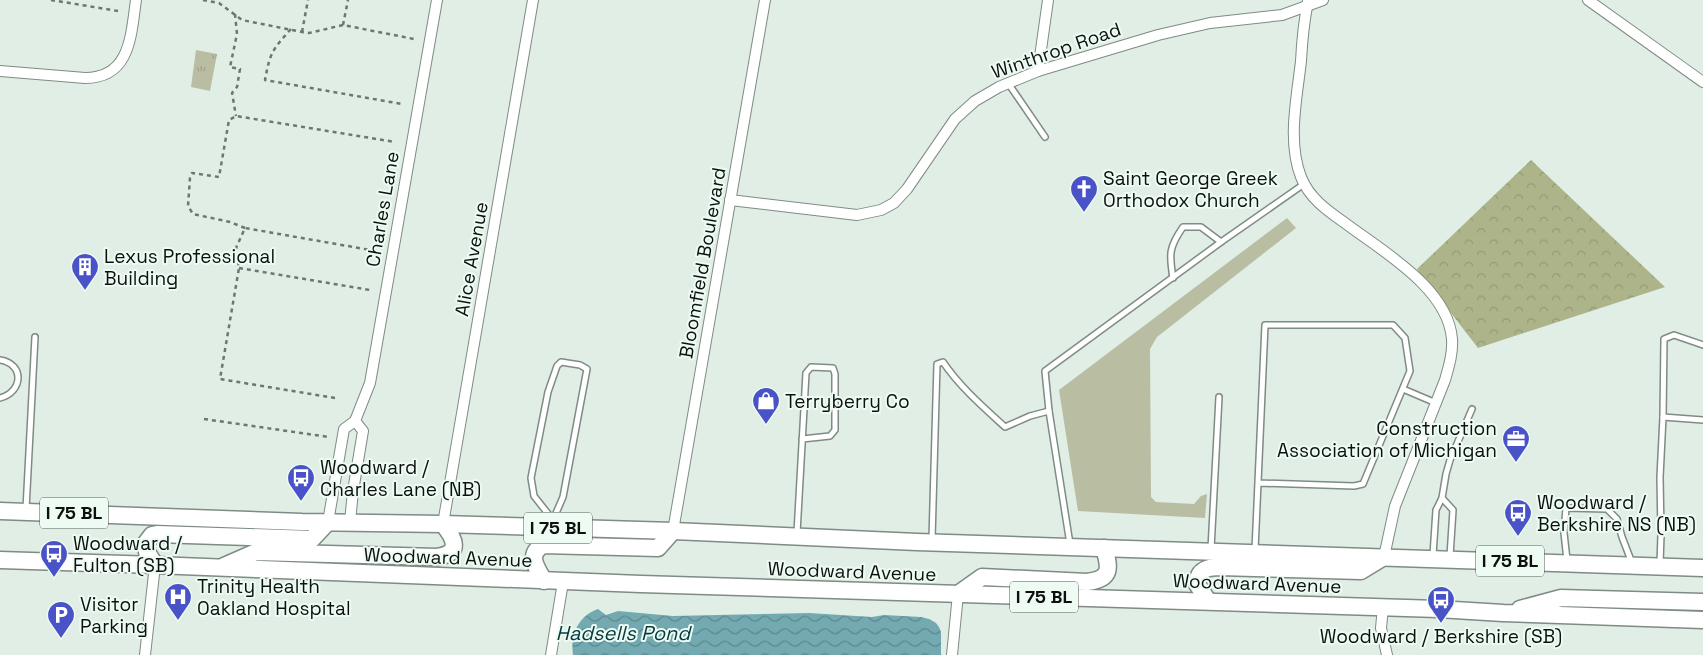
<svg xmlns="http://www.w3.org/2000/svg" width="1703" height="655" font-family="'Space Grotesk',sans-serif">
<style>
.grass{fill:#b9bda2}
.forest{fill:url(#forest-crowns)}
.park{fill:url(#park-tufts)}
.water{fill:url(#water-waves)}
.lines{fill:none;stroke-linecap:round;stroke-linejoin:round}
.service-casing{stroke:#7f8b84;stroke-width:8}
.minor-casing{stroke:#7f8b84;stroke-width:12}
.primary-casing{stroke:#7f8b84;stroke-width:19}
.path{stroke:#6e7672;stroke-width:2.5;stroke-dasharray:4 4;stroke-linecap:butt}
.service{stroke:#fff;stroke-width:5}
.minor{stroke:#fff;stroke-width:10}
.primary{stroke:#fff;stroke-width:16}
.labels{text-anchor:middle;stroke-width:4;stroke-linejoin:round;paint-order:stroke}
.shield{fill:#edfbf3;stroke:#505653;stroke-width:1}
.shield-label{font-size:18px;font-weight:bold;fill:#0c100e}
.street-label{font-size:19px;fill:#0c100e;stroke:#edfbf3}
.poi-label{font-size:19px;fill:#0c100e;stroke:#edfbf3;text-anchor:start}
.water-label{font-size:20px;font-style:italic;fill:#033a3f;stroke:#edfbf3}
</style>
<defs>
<pattern id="forest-crowns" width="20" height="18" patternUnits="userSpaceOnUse" patternTransform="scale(1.25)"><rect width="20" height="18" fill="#adb48a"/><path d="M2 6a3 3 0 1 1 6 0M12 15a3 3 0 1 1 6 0" fill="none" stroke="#949a76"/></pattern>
<pattern id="park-tufts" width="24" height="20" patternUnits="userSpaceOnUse" patternTransform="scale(1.25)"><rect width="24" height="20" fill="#b9bda2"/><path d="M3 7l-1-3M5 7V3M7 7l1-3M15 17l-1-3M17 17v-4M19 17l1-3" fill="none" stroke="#9ea18a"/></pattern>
<pattern id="water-waves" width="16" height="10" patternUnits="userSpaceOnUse" patternTransform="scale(1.25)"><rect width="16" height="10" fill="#73a9b0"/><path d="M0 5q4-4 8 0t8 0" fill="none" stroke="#5d888e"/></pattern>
</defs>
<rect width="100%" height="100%" fill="#e0eee6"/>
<!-- grass -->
<path class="grass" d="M1287,218L1296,228L1157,337L1150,349L1151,497L1156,502L1194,504L1201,496L1207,494L1205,518L1078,511L1059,390Z"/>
<!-- forest -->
<path class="forest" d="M1531,160L1665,287L1478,348L1417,269Z"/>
<!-- park -->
<path class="park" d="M196,50L217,54L210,91L191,87Z"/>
<!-- water -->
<path class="water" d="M598,609L606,615L618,611L673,616L809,613L872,617L884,615L921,617L929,619L936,623L939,627L941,632V655H573C570,635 578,616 598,609Z"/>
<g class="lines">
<defs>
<g id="service">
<path d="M1008,83L1045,137"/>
<path d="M1173,278C1169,254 1169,247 1183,227H1201L1221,242"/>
<path d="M0,360C25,364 23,392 0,398"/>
<path d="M1403,389L1436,403"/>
<path d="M1663,417L1703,420"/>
<path d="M1442,498L1453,510L1450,556"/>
<path d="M26,509L35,337"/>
<path d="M797,533L806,373L811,367L833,368L835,374V430L830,436L802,439"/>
<path d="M932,539L937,364L943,362C960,387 983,407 1005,427L1030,416L1049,411"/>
<path d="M552,544L553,520L563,497L587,369L580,365L561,362L557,366L548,392L531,478L534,496L553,520"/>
<path d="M1070,544L1049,411L1045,371L1221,242L1304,184"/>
<path d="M1211,549L1219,397"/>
<path d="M1255,550L1265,325H1393L1405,338L1410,371L1363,484L1354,486L1259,483"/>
<path d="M1433,555L1436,510L1442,498L1446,474L1450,460L1472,409"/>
<path d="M1567,560L1564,533L1566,508L1607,509L1617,519L1622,537L1632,563"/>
<path d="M1660,563L1661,535L1660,477L1663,417L1664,339L1674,335L1703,345"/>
</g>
<g id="minor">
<path d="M1588,0L1703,82"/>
<path d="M1308,1C1304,21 1302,41 1301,61C1297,98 1287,141 1301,177C1309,198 1328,211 1345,223C1382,251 1448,288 1452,339C1453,353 1449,366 1445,380L1395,506L1384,557"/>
<path d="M0,71L85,78C131,78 131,34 136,0"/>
<path d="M1038,71L1048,0"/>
<path d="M730,200L857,215L881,210L894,203L907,189L955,119L975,101L999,87L1038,71L1158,35L1210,23L1282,15L1323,0"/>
<path d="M328,522L344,429L355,421L370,383L437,0"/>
<path d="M350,522L353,491L363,431L355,421"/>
<path d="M443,524L533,0"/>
<path d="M673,531L765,0"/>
<path d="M1383,607L1381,628L1387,655"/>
<path d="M145,655L155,565"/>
<path d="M551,655L563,582"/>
<path d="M952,655L958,594"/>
</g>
<g id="primary">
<path d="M0,511L302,522L443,524L673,531L917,542L1703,568"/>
<path d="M0,560L155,565L641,584L1438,609L1503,613L1703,620"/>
<path d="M155,565L147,552L146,543L152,535L157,534L312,539L328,522"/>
<path d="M224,566L256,552L437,557C462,553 455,539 443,524"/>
<path d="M544,581C537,568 526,555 543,545L658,548L673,531"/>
<path d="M958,594L982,577L1087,582C1112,579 1110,568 1104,548"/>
<path d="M1208,601L1197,584C1198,569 1208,567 1220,567L1361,571L1384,557"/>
<path d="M1520,609L1561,598L1703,602"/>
</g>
</defs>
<!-- service casing -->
<use href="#service" class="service-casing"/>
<!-- minor casing -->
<use href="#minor" class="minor-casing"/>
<!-- primary casing -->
<use href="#primary" class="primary-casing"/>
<!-- path -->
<g class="path">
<path d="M51,0L118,11"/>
<path d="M203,0L219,3L242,20L302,32L309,33L343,25L414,39"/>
<path d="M235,14L237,34L230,67L240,69L237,87L232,93L236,116"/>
<path d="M343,25L348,0"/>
<path d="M291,29C272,50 270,53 265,80L402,104"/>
<path d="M302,32L308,0"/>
<path d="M245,228L230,222L193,214L188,206L190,178L192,173L219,177L229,120L236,116L395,142"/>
<path d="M239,268L370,290"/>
<path d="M335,398L220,379L239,268L236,248L245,228L376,251"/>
<path d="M204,419L329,437"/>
</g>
<!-- service -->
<use href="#service" class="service"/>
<!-- minor -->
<use href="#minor" class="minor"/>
<!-- primary -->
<use href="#primary" class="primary"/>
</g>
<!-- icons -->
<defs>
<symbol id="church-pin" viewBox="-11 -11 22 30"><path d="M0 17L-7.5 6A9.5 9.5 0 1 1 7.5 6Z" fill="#4952c7" stroke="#edfbf3"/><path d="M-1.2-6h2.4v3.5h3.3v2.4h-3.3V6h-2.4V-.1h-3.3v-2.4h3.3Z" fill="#fff"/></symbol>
<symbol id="building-pin" viewBox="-11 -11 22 30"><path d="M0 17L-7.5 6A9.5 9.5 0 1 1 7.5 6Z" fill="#4952c7" stroke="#edfbf3"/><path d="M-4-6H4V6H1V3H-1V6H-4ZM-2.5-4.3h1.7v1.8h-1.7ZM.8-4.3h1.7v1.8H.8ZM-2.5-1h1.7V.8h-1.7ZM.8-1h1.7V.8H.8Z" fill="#fff"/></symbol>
<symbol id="shop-pin" viewBox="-11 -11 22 30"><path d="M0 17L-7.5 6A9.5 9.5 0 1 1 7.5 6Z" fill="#4952c7" stroke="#edfbf3"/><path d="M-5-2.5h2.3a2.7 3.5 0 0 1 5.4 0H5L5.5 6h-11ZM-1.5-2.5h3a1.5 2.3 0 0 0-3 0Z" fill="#fff"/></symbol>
<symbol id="office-pin" viewBox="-11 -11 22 30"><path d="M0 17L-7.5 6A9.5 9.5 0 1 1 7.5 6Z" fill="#4952c7" stroke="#edfbf3"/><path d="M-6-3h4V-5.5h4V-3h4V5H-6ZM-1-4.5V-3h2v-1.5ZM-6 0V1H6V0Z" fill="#fff"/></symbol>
<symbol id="bus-pin" viewBox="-11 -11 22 30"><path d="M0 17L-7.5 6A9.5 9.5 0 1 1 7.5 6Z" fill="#4952c7" stroke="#edfbf3"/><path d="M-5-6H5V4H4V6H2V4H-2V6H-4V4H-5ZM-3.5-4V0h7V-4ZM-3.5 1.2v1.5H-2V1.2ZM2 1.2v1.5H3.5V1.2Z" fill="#fff"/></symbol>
<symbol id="hospital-pin" viewBox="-11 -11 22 30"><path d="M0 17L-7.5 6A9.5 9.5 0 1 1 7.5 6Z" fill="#4952c7" stroke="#edfbf3"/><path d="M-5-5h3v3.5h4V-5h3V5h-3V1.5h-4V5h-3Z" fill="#fff"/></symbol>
<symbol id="parking-pin" viewBox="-11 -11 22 30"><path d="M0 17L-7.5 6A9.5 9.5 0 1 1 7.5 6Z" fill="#4952c7" stroke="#edfbf3"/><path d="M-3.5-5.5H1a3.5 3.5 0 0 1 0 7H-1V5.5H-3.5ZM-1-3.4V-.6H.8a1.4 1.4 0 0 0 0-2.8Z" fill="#fff"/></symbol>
</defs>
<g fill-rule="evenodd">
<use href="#church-pin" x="1068" y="173" width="32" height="43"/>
<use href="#building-pin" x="69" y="251" width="32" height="43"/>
<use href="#shop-pin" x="750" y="385" width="32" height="43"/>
<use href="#office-pin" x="1500" y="423" width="32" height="43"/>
<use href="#bus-pin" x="285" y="462" width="32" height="43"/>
<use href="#bus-pin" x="1502" y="497" width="32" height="43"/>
<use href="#bus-pin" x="38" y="538" width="32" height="43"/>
<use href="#hospital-pin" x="162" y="581" width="32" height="43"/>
<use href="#bus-pin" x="1425" y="584" width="32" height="43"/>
<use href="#parking-pin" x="45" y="599" width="32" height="43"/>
</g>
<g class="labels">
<!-- shield labels -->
<g class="shield">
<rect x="40" y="497.5" width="68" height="31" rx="4"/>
<rect x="524" y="512.5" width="68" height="31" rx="4"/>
<rect x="1476" y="545.5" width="68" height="31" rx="4"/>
<rect x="1010" y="581.5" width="68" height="31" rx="4"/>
</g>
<g class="shield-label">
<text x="74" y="519">I 75 BL</text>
<text x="558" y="534">I 75 BL</text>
<text x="1510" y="567">I 75 BL</text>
<text x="1044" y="603">I 75 BL</text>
</g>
<!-- street labels -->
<g class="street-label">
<text transform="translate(1056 50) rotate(-19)" y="7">Winthrop Road</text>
<text transform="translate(382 209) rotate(-80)" y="7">Charles Lane</text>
<text transform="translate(471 259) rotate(-80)" y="7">Alice Avenue</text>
<text transform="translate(702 263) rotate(-80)" y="7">Bloomfield Boulevard</text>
<text transform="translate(448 557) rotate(2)" y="7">Woodward Avenue</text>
<text transform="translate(852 571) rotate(2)" y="7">Woodward Avenue</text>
<text transform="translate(1257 583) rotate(2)" y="7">Woodward Avenue</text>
</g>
<!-- poi labels -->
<g class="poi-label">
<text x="1103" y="185">Saint George Greek<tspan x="1103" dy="22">Orthodox Church</tspan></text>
<text x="104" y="263">Lexus Professional<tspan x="104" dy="22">Building</tspan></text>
<text x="785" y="408">Terryberry Co</text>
<text x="1497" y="435" text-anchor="end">Construction<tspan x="1497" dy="22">Association of Michigan</tspan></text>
<text x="320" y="474">Woodward /<tspan x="320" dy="22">Charles Lane (NB)</tspan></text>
<text x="1537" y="509">Woodward /<tspan x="1537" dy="22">Berkshire NS (NB)</tspan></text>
<text x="73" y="550">Woodward /<tspan x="73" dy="22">Fulton (SB)</tspan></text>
<text x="197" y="593">Trinity Health<tspan x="197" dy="22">Oakland Hospital</tspan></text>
<text x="80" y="611">Visitor<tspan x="80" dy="22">Parking</tspan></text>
<text x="1441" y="643" text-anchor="middle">Woodward / Berkshire (SB)</text>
</g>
<!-- water labels -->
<g class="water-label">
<text x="623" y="640">Hadsells Pond</text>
</g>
</g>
</svg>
